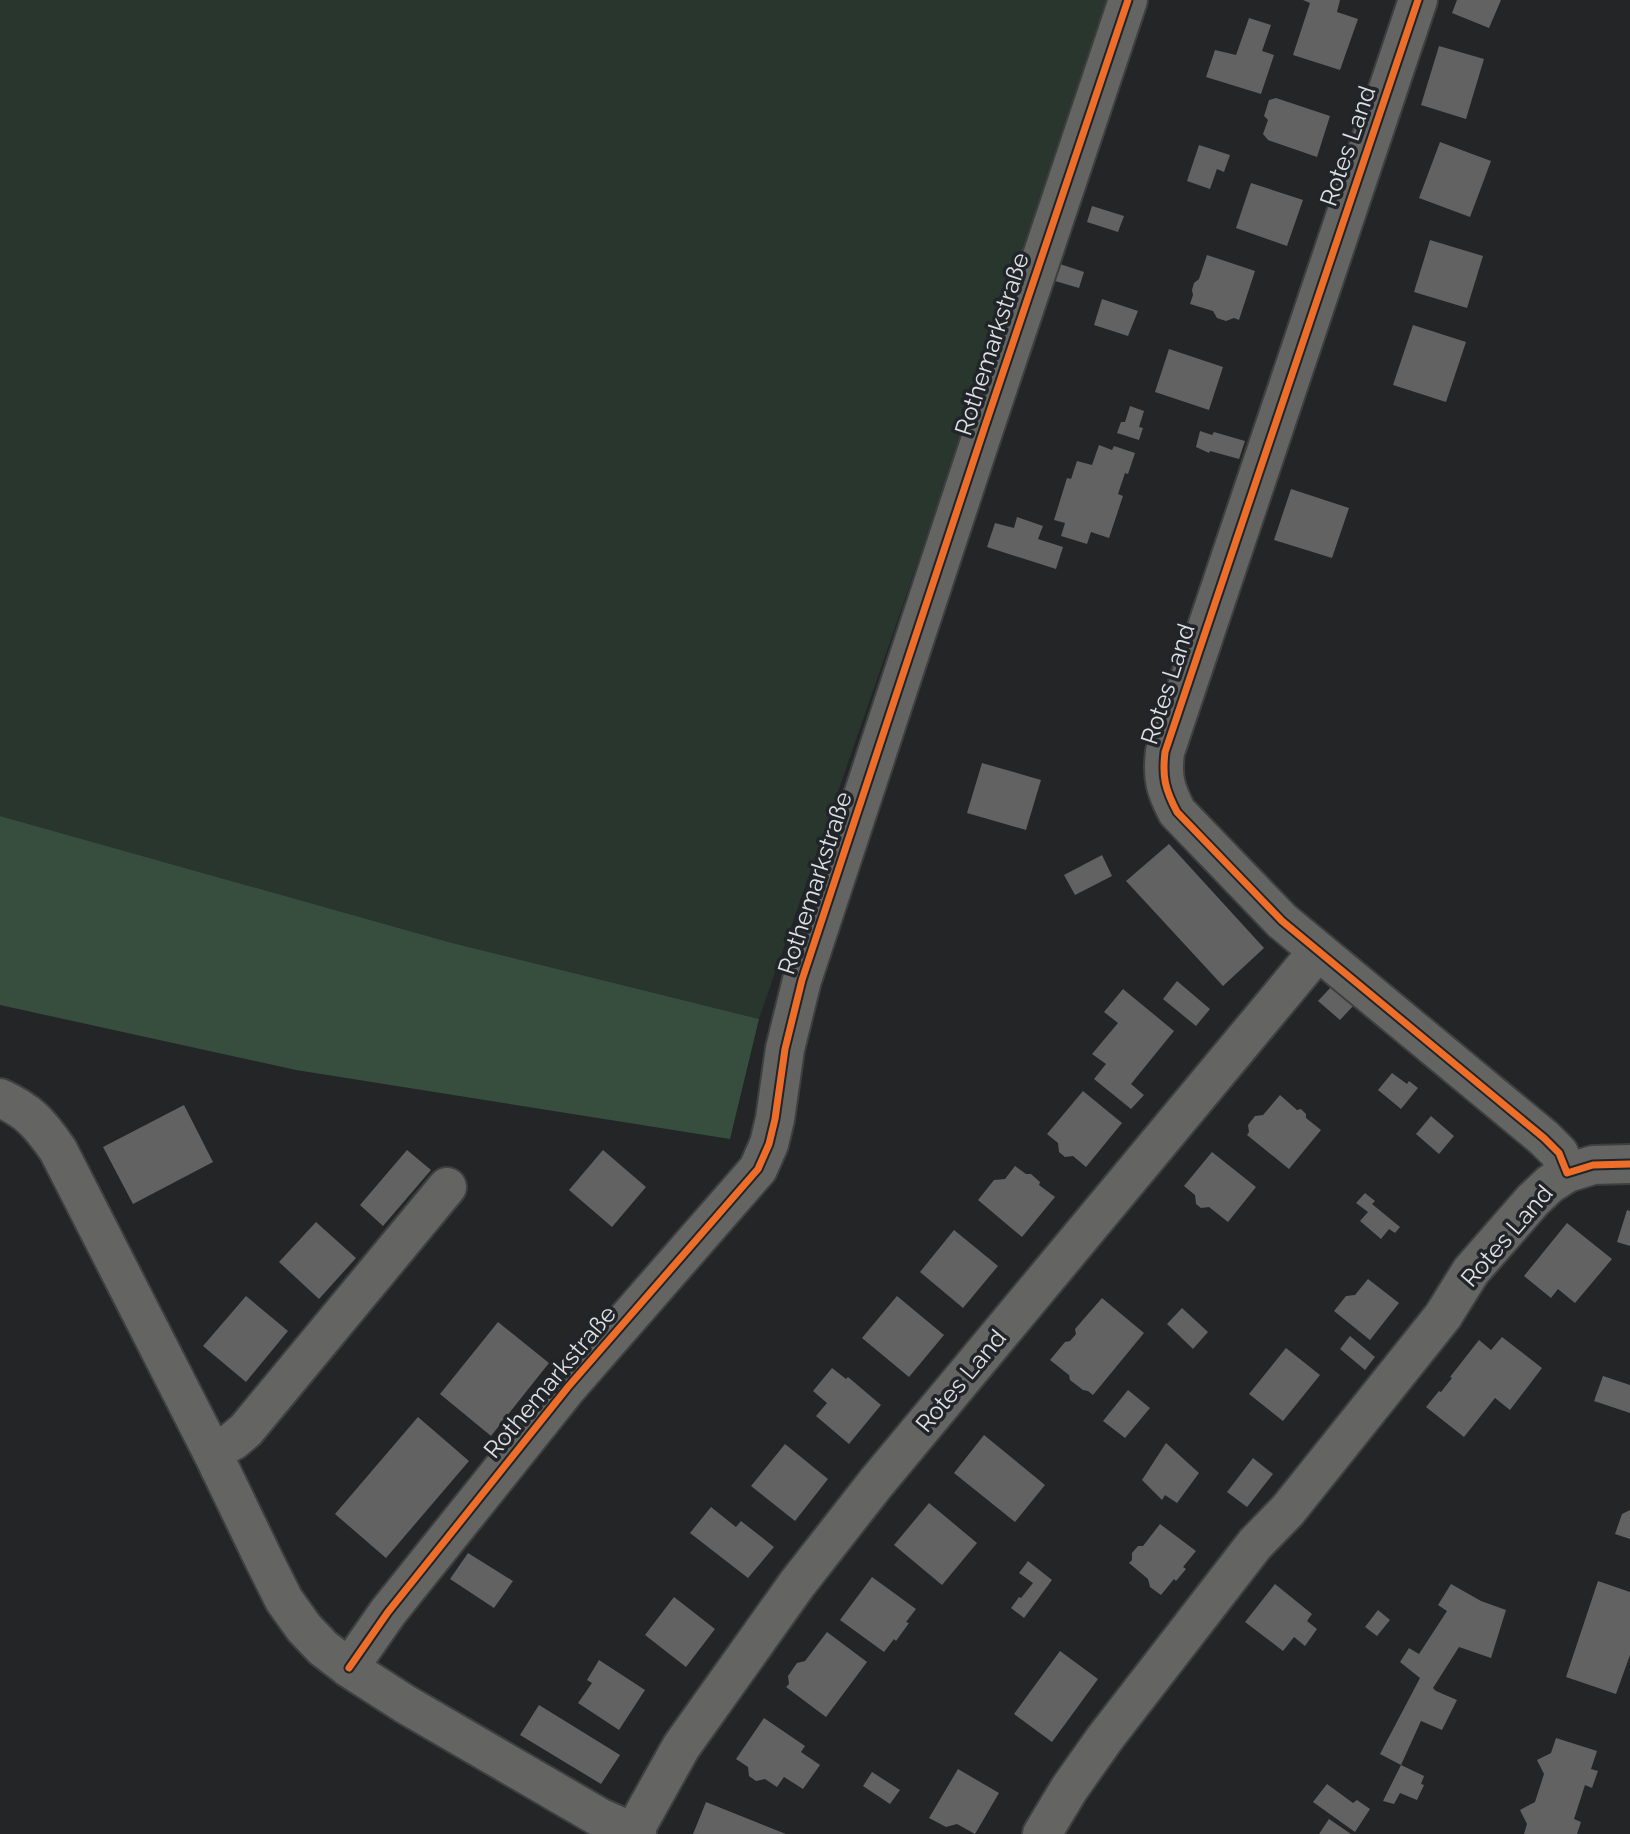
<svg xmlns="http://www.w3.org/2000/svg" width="1630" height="1834" font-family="Raleway,sans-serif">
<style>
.green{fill:#29362e}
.forest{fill:#374e3f}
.building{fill:#626262}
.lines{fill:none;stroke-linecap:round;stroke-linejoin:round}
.street-casing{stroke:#3e3f41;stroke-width:42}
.street{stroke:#646463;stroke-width:38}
.cycleway-casing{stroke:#212529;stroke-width:11}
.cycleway{stroke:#ee6e29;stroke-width:7}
.labels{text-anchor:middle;stroke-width:7;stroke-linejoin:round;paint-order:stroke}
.street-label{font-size:24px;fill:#dee1e4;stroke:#212529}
</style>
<rect width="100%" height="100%" fill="#232527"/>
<!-- green -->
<path class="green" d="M0,0H1108L1022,262L759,1019L452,943L0,816Z"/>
<!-- forest -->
<path class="forest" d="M0,816L452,943L759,1019L730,1139L296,1070L0,1005Z"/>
<!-- building -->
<g class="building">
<path d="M1303,0H1340L1337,12L1358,19L1340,70L1293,55L1310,3Z"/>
<path d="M1457,0H1501L1489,28L1452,13Z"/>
<path d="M1249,18L1271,25L1262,51L1274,55L1261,94L1206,77L1215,50L1236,55Z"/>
<path d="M1439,46L1484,59L1466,119L1421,105Z"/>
<path d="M1276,98L1330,116L1317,157L1268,140L1263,134L1268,120L1264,116L1269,100Z"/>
<path d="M1440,142L1491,161L1470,217L1419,198Z"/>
<path d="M1199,145L1230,155L1224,172L1217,169L1210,189L1187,181Z"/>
<path d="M1251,183L1303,200L1287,246L1236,228Z"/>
<path d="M1092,206L1124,216L1118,232L1087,222Z"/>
<path d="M1430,240L1483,256L1467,308L1414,292Z"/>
<path d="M1207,255L1255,271L1239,320L1234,318L1226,321L1217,318L1213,311L1190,304L1193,295L1192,290L1194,283L1199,279Z"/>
<path d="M1060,264L1084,272L1079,288L1055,281Z"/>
<path d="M1102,299L1138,311L1128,336L1094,325Z"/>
<path d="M1413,325L1466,342L1446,402L1393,385Z"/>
<path d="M1169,349L1223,367L1209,410L1155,392Z"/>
<path d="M1130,406L1144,411L1139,427L1143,428L1139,440L1117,433L1121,422H1125Z"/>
<path d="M1200,431L1212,435L1214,432L1245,441L1239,459L1210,451L1209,453L1196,447Z"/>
<path d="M1099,445L1112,450L1114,446L1135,453L1128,474L1125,473L1118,494L1123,496L1109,538L1091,532L1087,544L1061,536L1065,523L1054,520L1067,478L1071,479L1077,461L1092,465Z"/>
<path d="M1291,489L1349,508L1332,558L1274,540Z"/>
<path d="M1017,517L1043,526L1038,539L1063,547L1056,569L987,547L995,523L1014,528Z"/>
<path d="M982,763L1041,780L1026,830L967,813Z"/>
<path d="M1169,844L1264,948L1223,986L1126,881Z"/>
<path d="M1102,855L1112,876L1075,895L1064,875Z"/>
<path d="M1177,981L1210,1009L1196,1026L1163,999Z"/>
<path d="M1332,986L1354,1005L1340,1020L1318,1001Z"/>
<path d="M1123,989L1174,1031L1131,1084L1144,1095L1131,1109L1094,1079L1106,1064L1092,1054L1118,1023L1104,1012Z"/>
<path d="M1392,1073L1407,1084L1409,1081L1418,1088L1401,1109L1378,1090Z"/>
<path d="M1083,1091L1122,1123L1086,1167L1073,1156L1065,1157L1059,1152L1058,1143L1047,1134Z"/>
<path d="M1280,1095L1297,1110L1301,1109L1306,1114V1118L1321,1130L1289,1169L1247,1135L1249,1132L1248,1125L1255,1116L1263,1115Z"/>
<path d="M184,1105L213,1162L133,1204L103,1147Z"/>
<path d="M1431,1116L1454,1136L1439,1154L1416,1134Z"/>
<path d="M407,1150L431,1170L383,1226L360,1205Z"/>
<path d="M603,1150L646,1187L612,1227L569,1190Z"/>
<path d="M1212,1152L1256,1187L1228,1222L1209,1207L1201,1208L1196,1204L1195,1195L1184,1186Z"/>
<path d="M1015,1166L1026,1174H1031L1040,1182L1039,1185L1055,1197L1022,1237L978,1200L994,1180L1005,1179Z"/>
<path d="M1365,1193L1375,1201L1372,1204L1400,1227L1395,1233L1389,1229L1381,1239L1360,1221L1368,1212L1356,1203Z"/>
<path d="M1627,1210L1630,1211V1246L1617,1242Z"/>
<path d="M316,1222L356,1258L319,1299L279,1262Z"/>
<path d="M1567,1223L1612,1259L1575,1303L1558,1289L1551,1298L1524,1276Z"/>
<path d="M954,1230L998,1266L963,1308L920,1272Z"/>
<path d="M1368,1279L1399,1303L1370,1340L1334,1311L1346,1296L1355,1295Z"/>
<path d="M246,1296L288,1331L246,1382L203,1346Z"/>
<path d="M897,1296L944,1335L909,1377L862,1338Z"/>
<path d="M1102,1298L1144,1333L1093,1395L1088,1391L1083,1390L1070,1380L1069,1375L1050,1360L1065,1342L1070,1341L1076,1334L1075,1329Z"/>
<path d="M1182,1308L1208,1332L1193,1349L1167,1324Z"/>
<path d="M498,1322L549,1363L491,1436L440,1394Z"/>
<path d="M1350,1336L1375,1357L1365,1370L1340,1349Z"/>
<path d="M1502,1337L1542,1368L1510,1410L1495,1398L1464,1437L1426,1407L1439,1391L1441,1392L1452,1378L1450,1377L1479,1340L1491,1350Z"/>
<path d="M1286,1348L1320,1375L1283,1421L1249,1394Z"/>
<path d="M832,1368L846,1379L848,1377L881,1405L849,1444L816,1416L827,1403L813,1391Z"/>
<path d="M1603,1376L1630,1385V1413L1594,1401Z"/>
<path d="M1128,1390L1150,1408L1125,1438L1103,1421Z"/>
<path d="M418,1417L469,1461L386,1558L335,1514Z"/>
<path d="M984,1435L1045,1485L1015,1522L954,1473Z"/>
<path d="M1166,1443L1199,1473L1177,1503L1165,1495L1162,1500L1142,1480Z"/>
<path d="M785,1444L828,1479L795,1521L751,1486Z"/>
<path d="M1253,1458L1273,1474L1247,1507L1227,1492Z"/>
<path d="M929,1503L977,1543L942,1585L894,1545Z"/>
<path d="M711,1507L736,1527L741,1521L774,1547L748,1578L690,1533Z"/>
<path d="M1630,1510V1539L1615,1534L1622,1514Z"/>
<path d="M1160,1524L1196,1551L1183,1567L1186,1569L1176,1581L1174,1579L1161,1595L1150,1587L1148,1579L1129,1563L1132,1560V1553L1138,1546H1143Z"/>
<path d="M468,1553L513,1581L494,1608L450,1579Z"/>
<path d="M1028,1561L1052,1580L1024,1618L1011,1608L1019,1597L1021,1598L1033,1583L1019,1573Z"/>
<path d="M872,1577L916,1609L906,1622L909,1623L896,1641L894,1639L884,1652L840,1620Z"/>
<path d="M1598,1581L1630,1592V1655L1616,1694L1566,1677Z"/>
<path d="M1275,1584L1312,1614L1307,1621L1317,1629L1305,1646L1294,1637L1283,1651L1245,1622Z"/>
<path d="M1451,1584L1481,1601L1506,1610L1491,1658L1459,1647L1433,1688L1436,1691L1457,1700L1442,1730L1421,1721L1401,1765L1424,1776L1421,1784L1424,1785L1417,1800L1400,1793L1394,1804L1383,1801L1401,1765L1380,1754L1420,1678L1400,1662L1409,1648L1419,1654L1447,1611L1438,1605Z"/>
<path d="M674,1597L715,1629L686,1667L645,1635Z"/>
<path d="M1378,1610L1390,1620L1377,1636L1365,1627Z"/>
<path d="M827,1632L867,1662L826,1717L786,1687L789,1684L788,1676L797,1663L805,1661Z"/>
<path d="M1060,1651L1098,1679L1052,1742L1014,1714Z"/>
<path d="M599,1660L645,1690L619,1730L578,1703L592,1683L587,1680Z"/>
<path d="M539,1705L620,1755L601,1784L520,1735Z"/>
<path d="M764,1718L805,1746L801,1752L820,1765L803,1789L784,1777L777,1787L765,1779L756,1781L749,1776L748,1767L736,1759Z"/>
<path d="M1556,1738L1597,1751L1591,1769L1598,1771L1592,1788L1585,1785L1574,1819L1581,1822L1577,1834H1524L1527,1824L1520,1810L1535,1802L1544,1774L1537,1760L1551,1753Z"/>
<path d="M958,1769L999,1793L975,1834L957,1824L946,1827L929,1818Z"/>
<path d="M872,1772L900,1790L890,1804L863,1786Z"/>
<path d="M1327,1784L1353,1803L1357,1800L1370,1809L1355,1832L1313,1802Z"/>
<path d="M706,1802L786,1834H693Z"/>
<path d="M1329,1819L1351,1834H1319Z"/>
</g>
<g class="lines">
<defs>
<g id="street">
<path d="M1418,0L1165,752C1162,777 1165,789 1177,812L1282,921L1544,1138L1559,1153L1567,1173L1593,1165L1630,1164"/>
<path d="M0,1098C29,1111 40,1124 58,1150L212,1452L264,1560L284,1600L304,1628L323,1648L349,1668L405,1704L599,1817L637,1834"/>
<path d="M212,1452L233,1441L246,1430L447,1187"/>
<path d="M349,1668L388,1612L568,1387L758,1169L769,1144L775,1119L785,1049L802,980L985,426L1128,0"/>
<path d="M633,1833L681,1747L797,1584L876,1483L1318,951"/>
<path d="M1042,1834L1069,1789L1105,1738L1255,1544L1288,1510L1443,1316L1471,1271L1533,1200L1550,1184L1567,1173"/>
</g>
</defs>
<!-- street casing -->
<use href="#street" class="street-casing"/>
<!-- street -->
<use href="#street" class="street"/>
<defs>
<g id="cycleway">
<path d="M1418,0L1165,752C1162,777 1165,789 1177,812L1282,921L1544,1138L1559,1153L1567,1173L1593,1165L1630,1164"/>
<path d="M349,1668L388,1612L568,1387L758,1169L769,1144L775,1119L785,1049L802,980L985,426L1128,0"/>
</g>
</defs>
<!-- cycleway casing -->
<use href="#cycleway" class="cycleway-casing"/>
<!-- cycleway -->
<use href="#cycleway" class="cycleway"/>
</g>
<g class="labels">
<!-- street labels -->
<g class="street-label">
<text transform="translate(1348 146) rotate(-71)" y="8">Rotes Land</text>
<text transform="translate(992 344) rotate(-72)" y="8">Rothemarkstraße</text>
<text transform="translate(1168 684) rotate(-72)" y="8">Rotes Land</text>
<text transform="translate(815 883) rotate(-72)" y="8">Rothemarkstraße</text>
<text transform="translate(1507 1236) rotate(-49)" y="8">Rotes Land</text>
<text transform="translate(961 1381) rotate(-50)" y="8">Rotes Land</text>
<text transform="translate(550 1382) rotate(-50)" y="8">Rothemarkstraße</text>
</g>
</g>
</svg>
